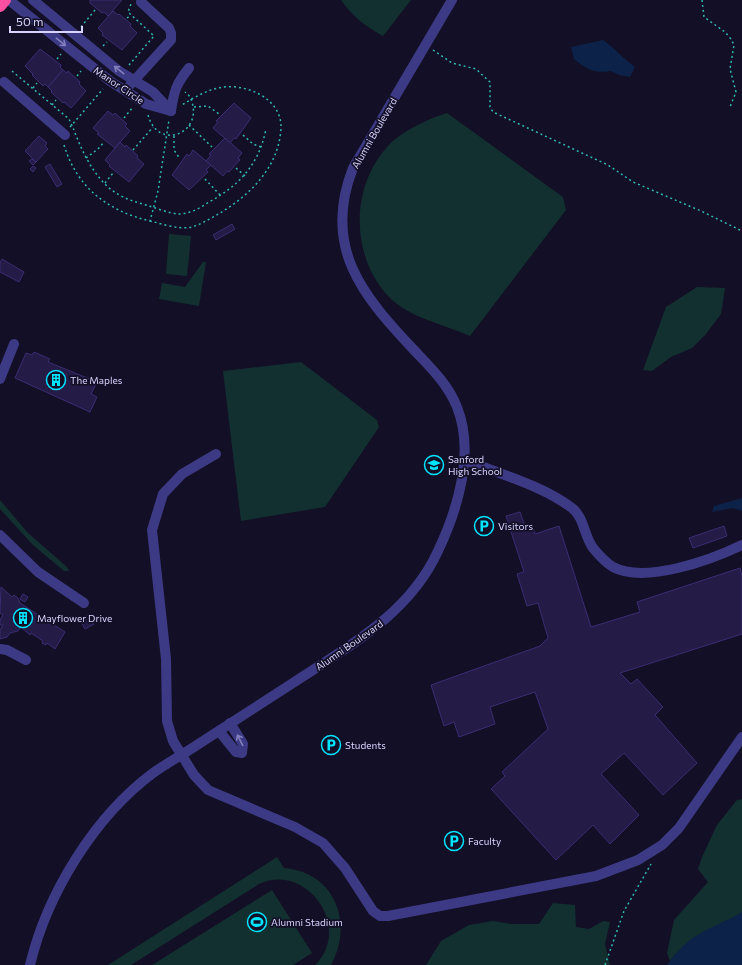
<svg xmlns="http://www.w3.org/2000/svg" width="742" height="965" font-family="Commissioner,sans-serif">
<style>
.green{fill:#12302f}
.water{fill:#0c2248}
.building{fill:#241b47;stroke:#3b2d73}
.lines{fill:none;stroke-linecap:round;stroke-linejoin:round}
.path{stroke:#2fb8b0;stroke-width:1.5;stroke-dasharray:2 3;stroke-linecap:butt}
.minor{stroke:#3d3a85;stroke-width:10}
.highway{stroke:#ff4fa3;stroke-width:12}
.oneway{stroke:#837fbc}
.labels{text-anchor:middle;stroke-width:3.5;stroke-linejoin:round;paint-order:stroke}
.street-label{font-size:10px;fill:#d9d4ff;stroke:#130f26}
.poi-label{font-size:10px;fill:#d9d4ff;stroke:#130f26;text-anchor:start}
</style>
<rect width="100%" height="100%" fill="#130f26"/>
<!-- green -->
<g class="green">
<path d="M341,0H411L383,36C366,27 352,16 341,0Z"/>
<path d="M447,113L563,197L566,210L470,336C443,324 409,318 388,296C349,254 350,181 393,141C407,129 430,118 447,113Z"/>
<path d="M169,234L191,236L187,276L166,274Z"/>
<path d="M203,262H206L199,306L159,299L162,283L185,287Z"/>
<path d="M697,287L725,288L721,314L706,334L692,348L671,357L652,371L643,370L666,307Z"/>
<path d="M301,362L377,420L379,427L325,507L241,521L223,371Z"/>
<path d="M0,500L28,533L67,567L69,571H64L33,545L0,509Z"/>
<path d="M742,799V912C716,930 690,934 670,961L667,953L674,920L708,882L698,869L702,857L717,825L737,800Z"/>
<path d="M277,857L284,868C335,872 354,923 331,965H315C353,928 307,862 259,884L131,965H108Z"/>
<path d="M272,890L312,953L293,965H152Z"/>
<path d="M553,903L575,905L576,927L589,929L603,921L610,922L605,944L610,965H426L441,941L469,925L493,921L511,924H539Z"/>
</g>
<!-- water -->
<g class="water">
<path d="M603,40C615,48 623,59 635,67L630,77L619,75L611,71C595,74 586,69 574,59L571,47Z"/>
<path d="M742,498V511L733,508L712,512L714,506Z"/>
<path d="M742,912V965H667C676,953 685,942 698,935C712,926 728,921 742,912Z"/>
</g>
<!-- building -->
<g class="building">
<path d="M90,0H122L108,16L104,12L102,13L90,3Z"/>
<path d="M113,11L118,15L119,14L131,24L130,26L137,33L122,50L102,35L103,33L98,28Z"/>
<path d="M40,49L61,65L60,67L63,70L48,87L45,84L43,86L32,75L33,74L25,66Z"/>
<path d="M63,70L67,73L68,71L80,82L79,84L86,91L71,108L64,102L63,103L51,92L52,91L48,87Z"/>
<path d="M234,103L251,118L236,139L234,138L230,143L213,128L218,122L216,121Z"/>
<path d="M108,111L113,115L115,113L127,124L125,126L130,131L115,148L97,134L99,133L93,128Z"/>
<path d="M39,136L47,143L45,146L48,149L36,162L25,151Z"/>
<path d="M225,138L242,153L238,158L240,160L229,172L227,171L223,176L206,161L211,155L209,154Z"/>
<path d="M120,142L125,147L126,145L138,156L137,158L144,164L129,182L109,166L110,165L105,160Z"/>
<path d="M193,150L211,165L206,170L208,172L189,190L172,175L187,154L189,156Z"/>
<path d="M32,159L36,162L33,165L29,161Z"/>
<path d="M50,164L62,184L57,187L45,167Z"/>
<path d="M33,166L36,168L33,172L30,169Z"/>
<path d="M232,224L235,229L216,240L213,235Z"/>
<path d="M2,259L24,272L19,282L0,272V263Z"/>
<path d="M34,352L50,359L48,362L97,382L91,394L97,397L90,412L15,378L26,353L32,355Z"/>
<path d="M520,512L526,529L533,527L535,534L559,526L591,627L640,612L637,602L740,568L742,576V634L620,673L631,684L637,679L663,707L655,715L697,763L663,795L624,753L601,774L639,815L610,844L593,825L556,860L491,789L505,776L502,772L548,729L535,692L490,707L495,724L459,737L454,722L444,726L431,685L540,646L548,638L538,603L527,606L517,574L524,572L506,516Z"/>
<path d="M724,526L727,536L693,548L689,538Z"/>
<path d="M1,587L12,597L14,595L18,598L20,603L65,632L55,649L47,643L46,645L42,643L43,641L31,633L30,635L21,627L18,631L10,633L7,637L0,639V630L3,625H0V620L3,615L0,613Z"/>
<path d="M23,594L28,597L25,602L20,599Z"/>
<path d="M88,615L94,624L85,629L80,620Z"/>
</g>
<g class="lines">
<!-- path -->
<g class="path">
<path d="M702,0L704,17L725,32L731,39L734,45L730,69L736,92L730,107"/>
<path d="M127,18L131,15"/>
<path d="M81,27L95,10"/>
<path d="M103,46L107,42"/>
<path d="M433,50L452,63L476,69L490,82V107L493,112L608,165L633,182L701,211L742,231"/>
<path d="M57,59L61,54"/>
<path d="M129,65L154,36L128,12L131,4"/>
<path d="M12,71L69,119L74,130"/>
<path d="M77,76L81,71"/>
<path d="M33,88L37,83"/>
<path d="M52,105L56,100"/>
<path d="M194,107L208,106L219,114"/>
<path d="M148,115C158,151 202,134 192,102C191,98 189,95 185,92"/>
<path d="M124,118L133,107"/>
<path d="M189,125L212,147"/>
<path d="M70,127L103,89"/>
<path d="M75,133C83,153 92,172 108,187C119,197 132,201 146,205C156,208 168,213 178,214C190,214 200,208 209,202C240,185 259,164 266,129"/>
<path d="M243,135L253,144L261,147"/>
<path d="M174,136V150L180,159"/>
<path d="M64,145C77,188 108,211 150,221L158,191L169,120"/>
<path d="M133,150L153,127"/>
<path d="M86,158L98,149L104,142"/>
<path d="M236,168L245,176"/>
<path d="M205,179L221,196"/>
<path d="M105,183L113,173"/>
<path d="M150,221C163,224 179,230 192,227C202,224 211,218 220,213C250,195 279,167 281,128C282,97 243,82 218,88C205,91 193,98 182,105"/>
<path d="M605,965L624,911L651,864"/>
</g>
<!-- minor -->
<g class="minor">
<path d="M9,0L110,81L146,104L171,111"/>
<path d="M33,0L119,71L153,92L171,111"/>
<path d="M4,82L65,135"/>
<path d="M130,85L171,40V33L169,28L141,2"/>
<path d="M171,111C174,91 176,84 189,68"/>
<path d="M0,379L14,344"/>
<path d="M216,454L182,474L163,494L152,530L166,659L167,721L173,741L194,775L208,790L295,827L323,843L345,868L373,911L380,916H388L596,876L638,860L662,845L679,828L742,737"/>
<path d="M464,459C500,475 540,484 572,508C584,517 584,536 593,548C598,554 606,563 613,567C645,584 711,560 742,545"/>
<path d="M0,535L38,572L84,603"/>
<path d="M0,649L7,650L26,660"/>
<path d="M219,731L236,752L242,753L243,744L230,723"/>
<path d="M30,965C47,894 94,817 153,773C167,763 182,755 197,745C235,720 274,695 313,670C363,638 413,606 438,551C458,509 475,452 457,407C448,384 430,367 414,350C362,295 322,247 353,168L452,0"/>
</g>
<!-- highway -->
<path class="highway" d="M0,6L5,0"/>
</g>
<!-- one-way arrows -->
<defs><path id="oneway-shaft" d="M-6 0H5M1.5-3L5.5 0L1.5 3" fill="none" stroke-width="1.6" stroke-linecap="round" stroke-linejoin="round"/></defs>
<g class="oneway">
<use href="#oneway-shaft" transform="translate(61 42) rotate(39)"/>
<use href="#oneway-shaft" transform="translate(119 70) rotate(-142)"/>
<use href="#oneway-shaft" transform="translate(240 740) rotate(-117)"/>
</g>
<!-- icons -->
<defs>
<symbol id="building-ring" viewBox="-11 -11 22 22"><circle r="9.5" fill="#130f26" stroke="#00e5ff" stroke-width="1.5"/><path d="M-4-6H4V6H1V3H-1V6H-4ZM-2.5-4.3h1.7v1.8h-1.7ZM.8-4.3h1.7v1.8H.8ZM-2.5-1h1.7V.8h-1.7ZM.8-1h1.7V.8H.8Z" fill="#00e5ff"/></symbol>
<symbol id="school-ring" viewBox="-11 -11 22 22"><circle r="9.5" fill="#130f26" stroke="#00e5ff" stroke-width="1.5"/><path d="M0-5L7-2L0 1L-7-2ZM-4 1L0 2.5L4 1V4Q0 6-4 4Z" fill="#00e5ff"/></symbol>
<symbol id="parking-ring" viewBox="-11 -11 22 22"><circle r="9.5" fill="#130f26" stroke="#00e5ff" stroke-width="1.5"/><path d="M-3.5-5.5H1a3.5 3.5 0 0 1 0 7H-1V5.5H-3.5ZM-1-3.4V-.6H.8a1.4 1.4 0 0 0 0-2.8Z" fill="#00e5ff"/></symbol>
<symbol id="stadium-ring" viewBox="-11 -11 22 22"><circle r="9.5" fill="#130f26" stroke="#00e5ff" stroke-width="1.5"/><path d="M0-5a6.5 5 0 1 0 0 10a6.5 5 0 1 0 0-10ZM-3.5-1.8h7v3.6h-7Z" fill="#00e5ff"/></symbol>
</defs>
<g fill-rule="evenodd">
<use href="#building-ring" x="45" y="369" width="22" height="22"/>
<use href="#school-ring" x="423" y="454" width="22" height="22"/>
<use href="#parking-ring" x="473" y="515" width="22" height="22"/>
<use href="#building-ring" x="12" y="607" width="22" height="22"/>
<use href="#parking-ring" x="320" y="734" width="22" height="22"/>
<use href="#parking-ring" x="443" y="830" width="22" height="22"/>
<use href="#stadium-ring" x="246" y="911" width="22" height="22"/>
</g>
<g class="labels">
<!-- street labels -->
<g class="street-label">
<text transform="translate(119 85) rotate(34)" y="4">Manor Circle</text>
<text transform="translate(374 133) rotate(-60)" y="4">Alumni Boulevard</text>
<text transform="translate(349 645) rotate(-35)" y="4">Alumni Boulevard</text>
</g>
<!-- poi labels -->
<g class="poi-label">
<text x="70" y="384">The Maples</text>
<text x="448" y="463">Sanford<tspan x="448" dy="12">High School</tspan></text>
<text x="498" y="530">Visitors</text>
<text x="37" y="622">Mayflower Drive</text>
<text x="345" y="749">Students</text>
<text x="468" y="845">Faculty</text>
<text x="271" y="926">Alumni Stadium</text>
</g>
</g>
<!-- scale -->
<path d="M10 26v6h72v-6" fill="none" stroke="#d9d4ff" stroke-width="2"/>
<text x="16" y="26" font-size="12" fill="#d9d4ff" stroke="#130f26" stroke-width="3" paint-order="stroke">50 m</text>
</svg>
